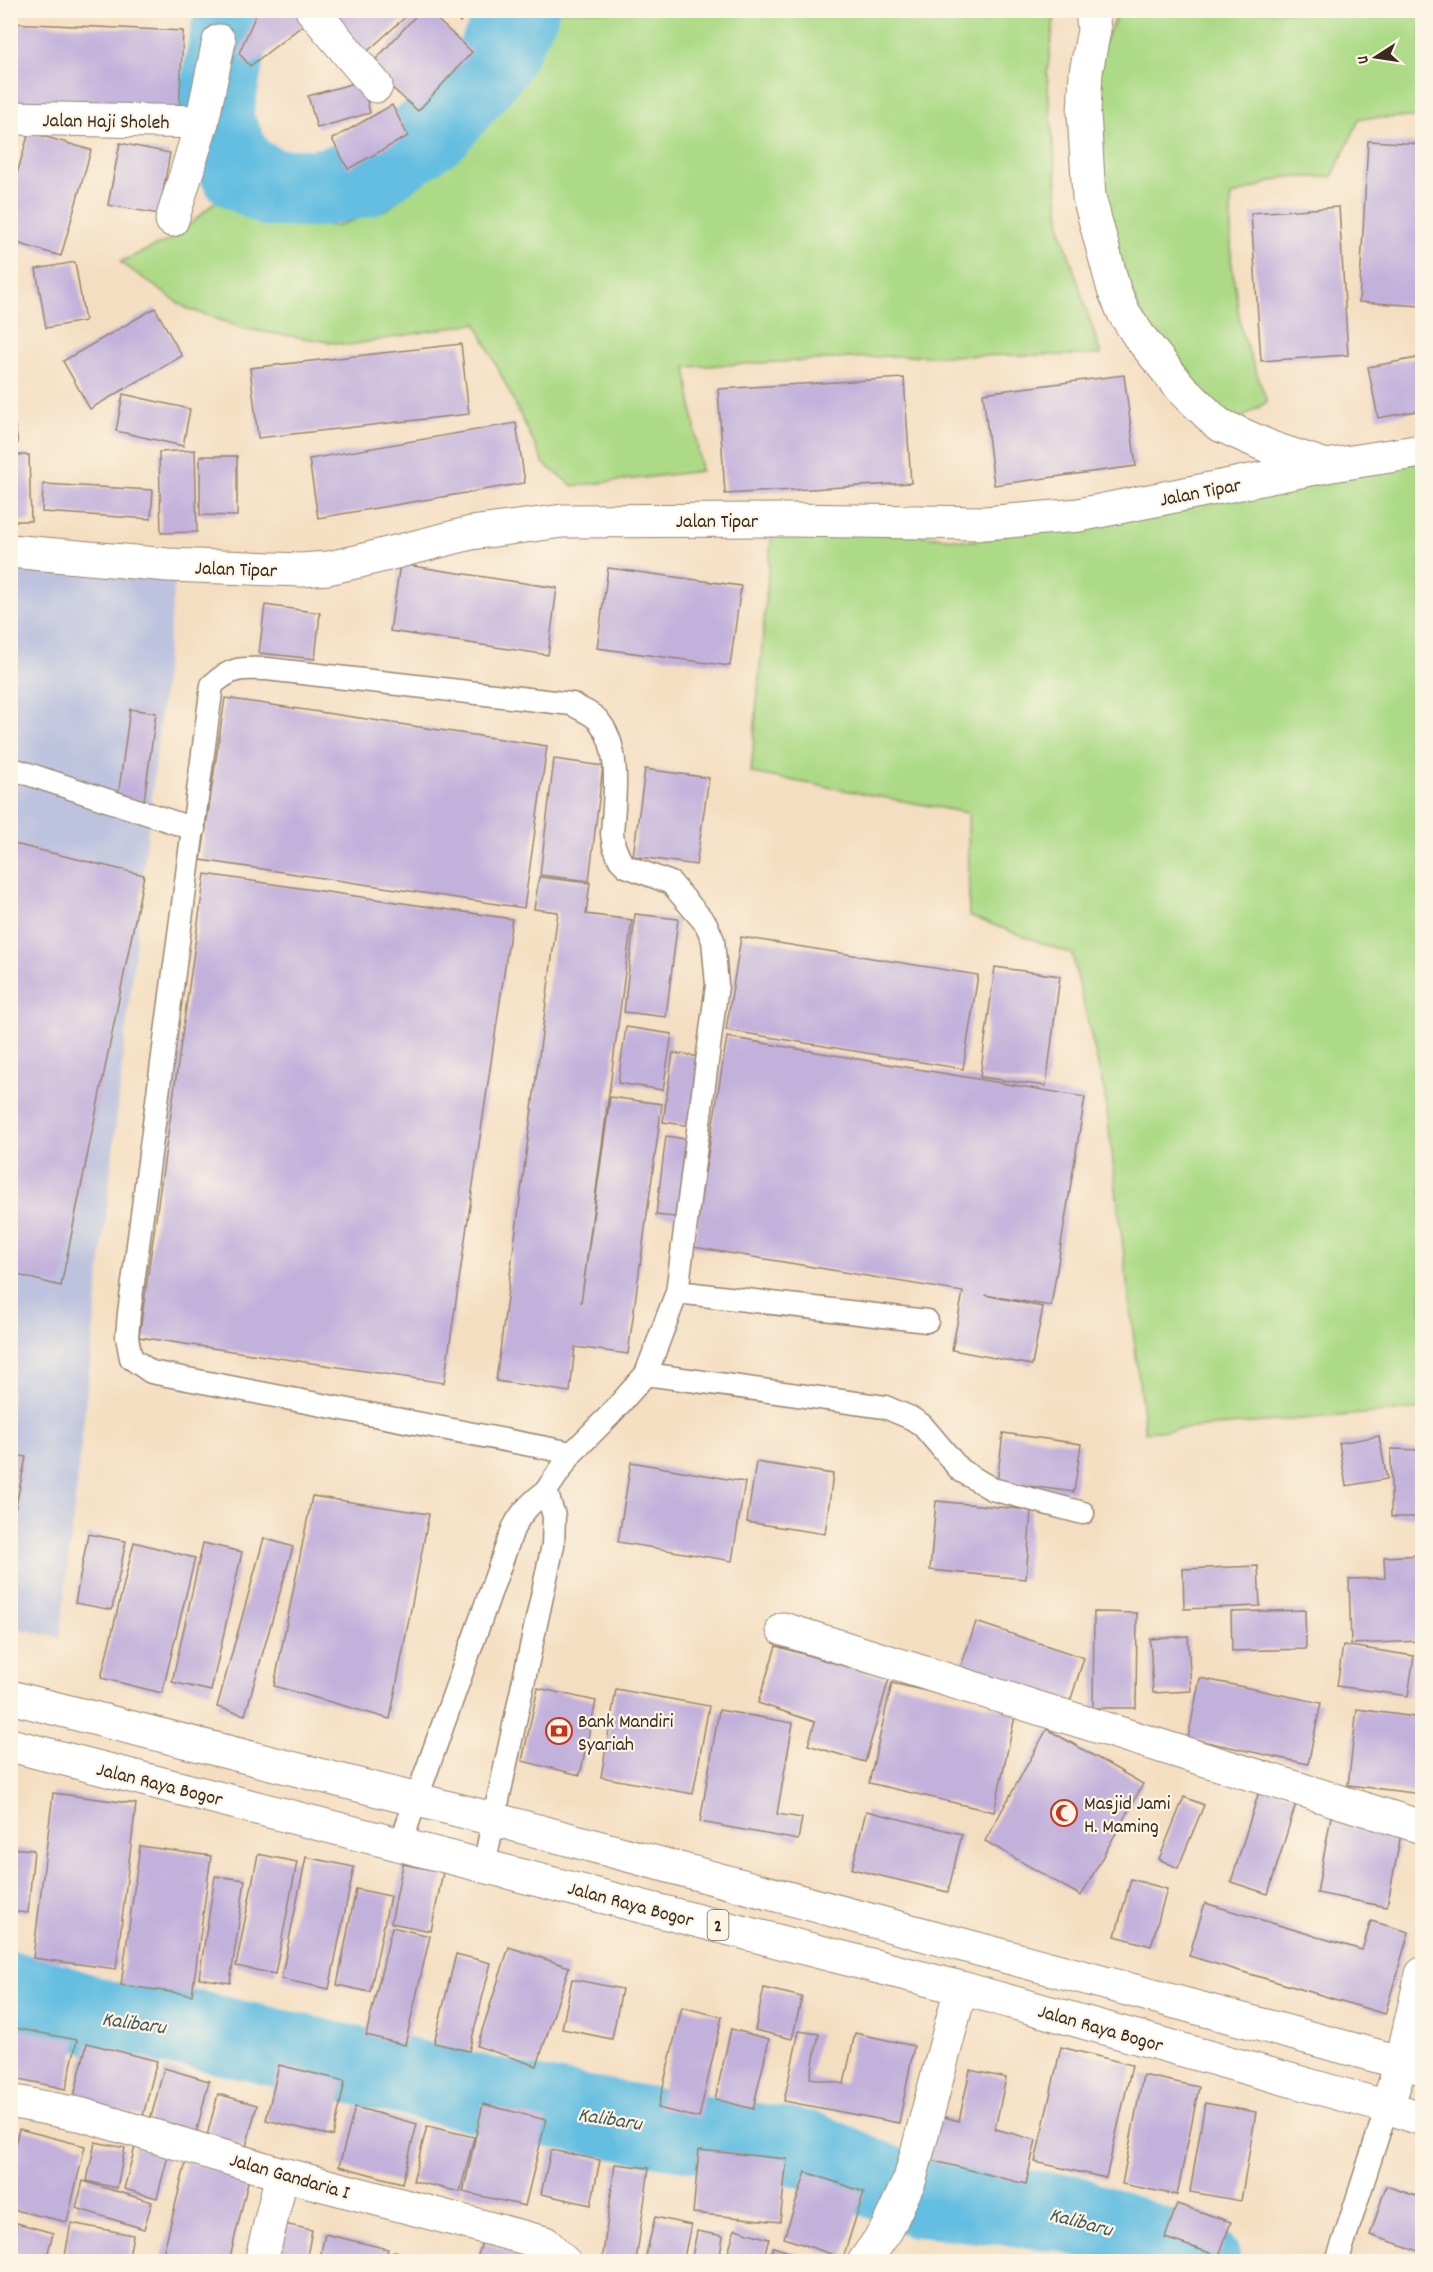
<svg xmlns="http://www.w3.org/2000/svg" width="1433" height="2272" font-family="Dekko,sans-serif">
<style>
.industrial{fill:#bdc3de}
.green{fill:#acda86;stroke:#748252;stroke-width:1.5}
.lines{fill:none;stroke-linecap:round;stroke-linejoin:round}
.river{stroke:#63bee1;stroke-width:78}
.building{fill:#c2b1db}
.lane-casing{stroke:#988470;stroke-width:25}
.street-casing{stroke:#988470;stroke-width:35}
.highway-casing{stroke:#988470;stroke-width:35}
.lane{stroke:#fff;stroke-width:22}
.street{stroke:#fff;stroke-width:33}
.highway{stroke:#fff;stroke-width:33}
.labels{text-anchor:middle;stroke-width:4.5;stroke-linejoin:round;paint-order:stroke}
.shield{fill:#fcf5e5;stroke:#75675a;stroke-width:1.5}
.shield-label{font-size:18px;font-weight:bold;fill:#3b2a1e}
.street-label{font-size:20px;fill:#3b2a1e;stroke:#fcf5e5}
.poi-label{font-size:20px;fill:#3b2a1e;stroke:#fcf5e5;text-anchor:start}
.water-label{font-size:21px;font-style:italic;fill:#475658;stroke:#fcf5e5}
</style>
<rect width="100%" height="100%" fill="#fcf5e5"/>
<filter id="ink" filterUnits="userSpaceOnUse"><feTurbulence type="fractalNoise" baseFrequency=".0167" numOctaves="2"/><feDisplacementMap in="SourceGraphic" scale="12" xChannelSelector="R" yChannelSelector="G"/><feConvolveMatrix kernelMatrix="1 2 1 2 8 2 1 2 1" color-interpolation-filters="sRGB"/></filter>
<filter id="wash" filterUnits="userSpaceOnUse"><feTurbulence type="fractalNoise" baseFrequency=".008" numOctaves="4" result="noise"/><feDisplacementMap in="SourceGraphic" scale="24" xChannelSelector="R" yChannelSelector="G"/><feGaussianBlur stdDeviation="1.35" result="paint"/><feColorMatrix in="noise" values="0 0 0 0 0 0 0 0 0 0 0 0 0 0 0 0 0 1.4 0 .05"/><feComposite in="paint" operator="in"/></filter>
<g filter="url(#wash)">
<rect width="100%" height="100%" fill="#f4dec1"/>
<!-- industrial -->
<path class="industrial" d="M11,556L176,572L60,1638L11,1627Z"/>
<!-- green -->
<g class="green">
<path d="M550,11H1055L1047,75L1061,230L1101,355L890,356L686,367L701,471L573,486L544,464L476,323L349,345L245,329L186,308L120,262L176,237L226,192L263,217L336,226L388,209L459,148L545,22Z"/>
<path d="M1119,11H1422V117L1360,118L1332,177H1285L1231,196V258L1241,330L1267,402L1240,419L1210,407L1139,311L1098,198L1094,63Z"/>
<path d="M1422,455V1409L1145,1432L1105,1095L1072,954L969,916L968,813L751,773L772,529H861L972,541L1210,490Z"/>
</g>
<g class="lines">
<!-- river -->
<g class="river">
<path d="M234,10L213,120L239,171L272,188H316L362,179L436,128L492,62L520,10"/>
<path d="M10,1990L52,2001L104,2020L198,2030L525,2104L666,2129L809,2150L918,2198L1069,2213L1202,2262"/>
</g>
</g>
<g id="blocks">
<!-- building -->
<g class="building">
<path d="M258,10H298L307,22L250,66L239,53Z"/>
<path d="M320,10H413L358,60Z"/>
<path d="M421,10H427L472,52L418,111L369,67Z"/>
<path d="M448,10H470L460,22Z"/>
<path d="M10,23L183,31L179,112L10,104Z"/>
<path d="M362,81L370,113L317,128L308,96Z"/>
<path d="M392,105L408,136L348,169L332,139Z"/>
<path d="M29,132L91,150L61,256L10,241V198Z"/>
<path d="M1368,141L1422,144V306L1359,302Z"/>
<path d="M120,143L170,153L159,214L108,205Z"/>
<path d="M1339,207L1348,355L1261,361L1251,213Z"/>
<path d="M75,262L85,321L46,328L36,269Z"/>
<path d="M155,308L182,356L90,409L63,361Z"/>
<path d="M461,344L469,414L258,438L250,368Z"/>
<path d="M1417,358L1422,389V410L1378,418L1368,367Z"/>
<path d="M1124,375L1136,466L994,485L983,393Z"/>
<path d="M904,378L911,483L725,494L718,389Z"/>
<path d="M123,394L190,409L183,446L116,431Z"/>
<path d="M10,398L18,443L10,444Z"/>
<path d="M516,423L525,483L318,518L309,459Z"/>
<path d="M195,450L197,532L161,533L159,452Z"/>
<path d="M10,455H29L31,521H10Z"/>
<path d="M200,456H237V516L200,515Z"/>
<path d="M43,484L153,490L151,519L42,512Z"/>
<path d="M400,564L557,588L548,655L390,631Z"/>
<path d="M608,568L741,586L730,666L597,648Z"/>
<path d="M265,605L320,613L315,659L259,653Z"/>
<path d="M225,698L547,746L524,908L201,860Z"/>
<path d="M130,709L156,713L144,801L118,797Z"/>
<path d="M554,759L603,766L589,881L540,875Z"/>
<path d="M645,769L709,778L696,865L633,856Z"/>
<path d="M10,843L144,875L61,1286L10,1273Z"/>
<path d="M205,874L512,919L444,1383L139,1337Z"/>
<path d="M539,877L590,883L586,914L632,920L581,1303L610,1097L662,1104L628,1354L575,1347L570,1392L496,1381L558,912L534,909Z"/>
<path d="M635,914L678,919L666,1017L624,1012Z"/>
<path d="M741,937L978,975L963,1069L726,1030Z"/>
<path d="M995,967L1060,976L1046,1086L980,1077Z"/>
<path d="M626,1027L672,1034L663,1090L618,1083Z"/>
<path d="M727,1037L1085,1097L1051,1306L985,1295L1043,1307L1032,1365L952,1350L963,1292L693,1247Z"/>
<path d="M673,1053L702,1057L691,1126L663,1122Z"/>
<path d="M666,1136L692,1140L683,1218L656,1215Z"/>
<path d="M1003,1433L1081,1444L1074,1492L997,1482Z"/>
<path d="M1379,1436L1387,1479L1346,1486L1339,1443Z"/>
<path d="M1391,1449L1422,1450V1517H1391Z"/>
<path d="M10,1454L26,1457L15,1510L10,1509Z"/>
<path d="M631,1462L745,1482L732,1561L618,1542Z"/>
<path d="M756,1462L833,1474L825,1534L747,1522Z"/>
<path d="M312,1496L429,1514L390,1719L274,1686Z"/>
<path d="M936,1501L1031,1510L1026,1579L930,1570Z"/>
<path d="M88,1534L126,1541L112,1610L75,1603Z"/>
<path d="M264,1538L293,1547L245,1715L217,1707Z"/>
<path d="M134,1542L195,1558L162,1693L101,1678Z"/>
<path d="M203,1543L242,1552L211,1691L172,1682Z"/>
<path d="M1422,1555V1641L1351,1644L1349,1579L1385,1578L1384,1557Z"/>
<path d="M1258,1566L1260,1606L1184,1609L1183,1569Z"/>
<path d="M1305,1610L1306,1649L1232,1651L1231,1612Z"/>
<path d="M1094,1612L1137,1613L1136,1708H1093Z"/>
<path d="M976,1622L1084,1658L1068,1708L959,1672Z"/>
<path d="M1188,1636L1191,1691L1153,1693L1150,1639Z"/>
<path d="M1343,1645L1414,1656L1408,1696L1337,1686Z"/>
<path d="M776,1646L889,1679L865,1762L808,1745L815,1722L758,1703Z"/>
<path d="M1421,1664L1422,1665V1702L1417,1701Z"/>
<path d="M1200,1678L1321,1703L1308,1764L1188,1738Z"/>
<path d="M892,1683L1016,1712L994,1812L869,1783Z"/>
<path d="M538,1688L596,1701L580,1775L522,1761Z"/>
<path d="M616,1689L709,1706L693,1794L601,1777Z"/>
<path d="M1357,1709L1422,1718V1794L1348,1785Z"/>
<path d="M719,1710L793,1723L777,1814L802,1818L798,1840L700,1822Z"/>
<path d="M1047,1729L1143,1784L1081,1896L985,1841Z"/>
<path d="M1261,1785L1298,1797L1268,1894L1231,1882Z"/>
<path d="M53,1793L136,1804L116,1969L33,1958Z"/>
<path d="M1184,1797L1204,1805L1178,1868L1159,1859Z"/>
<path d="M866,1811L962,1834L948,1892L852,1869Z"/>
<path d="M1331,1816L1402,1829L1387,1907L1317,1893Z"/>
<path d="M140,1846L211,1856L192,1995L121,1985Z"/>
<path d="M10,1848L34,1850L28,1913L10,1911Z"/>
<path d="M258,1854L297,1862L275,1974L236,1966Z"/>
<path d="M306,1857L354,1867L329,1989L281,1979Z"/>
<path d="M403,1864L443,1872L431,1931L391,1923Z"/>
<path d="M215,1876L245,1880L230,1983L199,1978Z"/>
<path d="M1131,1879L1167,1889L1151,1946L1115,1936Z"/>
<path d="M356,1889L390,1896L370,1992L337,1985Z"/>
<path d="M1205,1903L1362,1950L1371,1921L1409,1932L1385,2014L1189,1956Z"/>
<path d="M392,1927L430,1936L405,2045L366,2035Z"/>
<path d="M509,1947L569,1967L537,2066L477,2046Z"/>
<path d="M456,1954L491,1963L469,2051L434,2043Z"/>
<path d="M572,1979L622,1989L612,2039L562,2029Z"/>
<path d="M764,1988L802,1997L792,2039L755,2030Z"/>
<path d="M682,2007L722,2017L699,2118L658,2108Z"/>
<path d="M10,2027L77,2040L66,2089L10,2077Z"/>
<path d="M731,2029L769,2039L753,2109L715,2099Z"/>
<path d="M799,2031L819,2034L810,2078L844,2084L855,2033L914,2046L899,2123L784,2101Z"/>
<path d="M87,2043L157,2061L143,2116L73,2100Z"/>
<path d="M1061,2047L1132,2065L1106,2178L1035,2162Z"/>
<path d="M279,2065L345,2081L333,2136L266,2120Z"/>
<path d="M164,2068L209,2081L195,2138L149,2125Z"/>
<path d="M970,2070L1006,2078L995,2129L1036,2140L1026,2184L922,2158L934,2114L959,2121Z"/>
<path d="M1143,2075L1199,2087L1177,2195L1122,2184Z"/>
<path d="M218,2094L257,2105L246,2147L207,2136Z"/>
<path d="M1205,2103L1256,2112L1241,2201L1190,2192Z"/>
<path d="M483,2104L546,2120L525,2206L463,2192Z"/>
<path d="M355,2107L417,2124L402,2183L339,2166Z"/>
<path d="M427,2126L474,2137L460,2192L413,2181Z"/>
<path d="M19,2129L85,2146L67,2222L10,2209V2165Z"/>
<path d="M95,2142L125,2148L117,2188L87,2181Z"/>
<path d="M135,2147L168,2156L157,2198L124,2189Z"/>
<path d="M551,2150L600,2160L591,2205L541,2194Z"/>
<path d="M699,2150L787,2159L780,2222L693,2213Z"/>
<path d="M186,2162L249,2178L229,2262H161Z"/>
<path d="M615,2164L649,2168L636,2262H602Z"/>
<path d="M806,2172L864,2192L843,2258L784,2238Z"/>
<path d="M83,2181L152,2202L144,2229L76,2208Z"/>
<path d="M1386,2186L1422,2198V2252L1370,2235Z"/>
<path d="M1177,2204L1231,2222L1219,2256L1165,2238Z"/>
<path d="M655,2217L691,2225L683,2262L645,2260Z"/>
<path d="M275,2222L312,2230L306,2262H267Z"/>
<path d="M17,2223L53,2233L46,2260L10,2251Z"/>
<path d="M71,2223L133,2235L128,2262L64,2261Z"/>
<path d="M735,2229L769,2239L762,2262H725Z"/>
<path d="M697,2231L723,2236L719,2262H691Z"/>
<path d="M325,2234L388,2249L385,2262H319Z"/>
<path d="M482,2242L549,2262H476Z"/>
<path d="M773,2247L819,2261V2262H769Z"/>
<path d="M394,2251L439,2260V2262H392Z"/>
</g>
</g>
</g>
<g filter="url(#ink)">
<use href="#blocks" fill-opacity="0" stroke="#988470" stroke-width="1.5"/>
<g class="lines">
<defs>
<g id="lane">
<path d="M10,768L194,829"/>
<path d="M677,1292L927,1321"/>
<path d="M646,1374L885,1407L911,1418L922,1425L960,1470L992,1489L1083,1513"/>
<path d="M546,1491L572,1453L610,1415L646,1374L677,1292L717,985L713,940L706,924L671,883L626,866L620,860L614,846L612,834C614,799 623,747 597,719C591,713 580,709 572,704L267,669C241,668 232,667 212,685L129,1313L127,1337L131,1358L151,1372L572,1453"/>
<path d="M400,1845L513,1529C521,1512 532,1502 546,1491L554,1516L553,1545L484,1865"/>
<path d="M1337,2262L1387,2107"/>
</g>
<g id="street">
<path d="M312,10L376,86"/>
<path d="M1092,10L1094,30L1086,72L1084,112L1089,197L1114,290L1124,313L1139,336L1181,388L1218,424L1274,449L1323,465"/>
<path d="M10,118L202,122"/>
<path d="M172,220L202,122L219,41"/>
<path d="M10,551L168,565L301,570L328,568L360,561L471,533L563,521L789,520L985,523L1079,515L1326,466L1422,451"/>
<path d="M783,1629L1422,1827"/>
<path d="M10,2101L83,2115L282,2174L545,2243L564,2262"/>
<path d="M1387,2107L1402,2061L1422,1974"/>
<path d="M261,2262L282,2174"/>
<path d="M864,2262L887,2229L910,2179L961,1988"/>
</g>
<g id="highway">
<path d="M10,1697L493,1819L1422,2068"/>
<path d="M10,1745L961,1988L1387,2107L1422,2119"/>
</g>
</defs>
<!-- lane casing -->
<use href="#lane" class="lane-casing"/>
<!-- street casing -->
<use href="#street" class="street-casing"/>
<!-- highway casing -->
<use href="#highway" class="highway-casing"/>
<!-- lane -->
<use href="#lane" class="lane"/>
<!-- street -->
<use href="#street" class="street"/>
<!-- highway -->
<use href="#highway" class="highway"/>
</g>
</g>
<!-- icons -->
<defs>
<symbol id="bank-ring" viewBox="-11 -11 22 22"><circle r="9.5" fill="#fcf5e5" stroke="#c8321e" stroke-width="1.5"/><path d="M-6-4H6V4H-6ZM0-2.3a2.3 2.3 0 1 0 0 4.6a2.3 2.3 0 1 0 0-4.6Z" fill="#c8321e"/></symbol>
<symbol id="mosque-ring" viewBox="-11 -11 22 22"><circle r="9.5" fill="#fcf5e5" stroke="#c8321e" stroke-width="1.5"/><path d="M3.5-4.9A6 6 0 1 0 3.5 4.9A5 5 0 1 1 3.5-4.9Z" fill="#c8321e"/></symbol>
</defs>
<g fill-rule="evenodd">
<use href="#bank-ring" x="544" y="1716" width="30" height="30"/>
<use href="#mosque-ring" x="1049" y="1798" width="30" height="30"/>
</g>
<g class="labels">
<!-- shield labels -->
<rect class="shield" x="707.5" y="1910" width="21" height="30" rx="4.5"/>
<g class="shield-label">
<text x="718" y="1931">2</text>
</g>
<!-- street labels -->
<g class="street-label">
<text transform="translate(106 120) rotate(1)" y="7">Jalan Haji Sholeh</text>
<text transform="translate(1200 491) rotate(-11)" y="7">Jalan Tipar</text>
<text x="717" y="527">Jalan Tipar</text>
<text transform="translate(236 568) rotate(2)" y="7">Jalan Tipar</text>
<text transform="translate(160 1783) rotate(14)" y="7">Jalan Raya Bogor</text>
<text transform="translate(631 1903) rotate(15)" y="7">Jalan Raya Bogor</text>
<text transform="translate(1101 2027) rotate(16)" y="7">Jalan Raya Bogor</text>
<text transform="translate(290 2175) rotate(16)" y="7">Jalan Gandaria I</text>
</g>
<!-- poi labels -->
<g class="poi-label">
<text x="578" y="1727">Bank Mandiri<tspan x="578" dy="23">Syariah</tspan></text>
<text x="1084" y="1809">Masjid Jami<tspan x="1084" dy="23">H. Maming</tspan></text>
</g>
<!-- water labels -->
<g class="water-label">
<text transform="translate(134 2022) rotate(8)" y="7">Kalibaru</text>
<text transform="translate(610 2118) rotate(9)" y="7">Kalibaru</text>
<text transform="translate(1081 2221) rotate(15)" y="7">Kalibaru</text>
</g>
</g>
<!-- margin -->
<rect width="1433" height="2272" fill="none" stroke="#fcf5e5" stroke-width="36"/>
<!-- north arrow -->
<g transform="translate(1376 57) rotate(258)" stroke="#fcf5e5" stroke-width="4.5" paint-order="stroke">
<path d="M0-4.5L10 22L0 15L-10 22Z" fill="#3b2a1e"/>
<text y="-9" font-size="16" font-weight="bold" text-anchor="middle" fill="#3b2a1e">U</text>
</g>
</svg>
